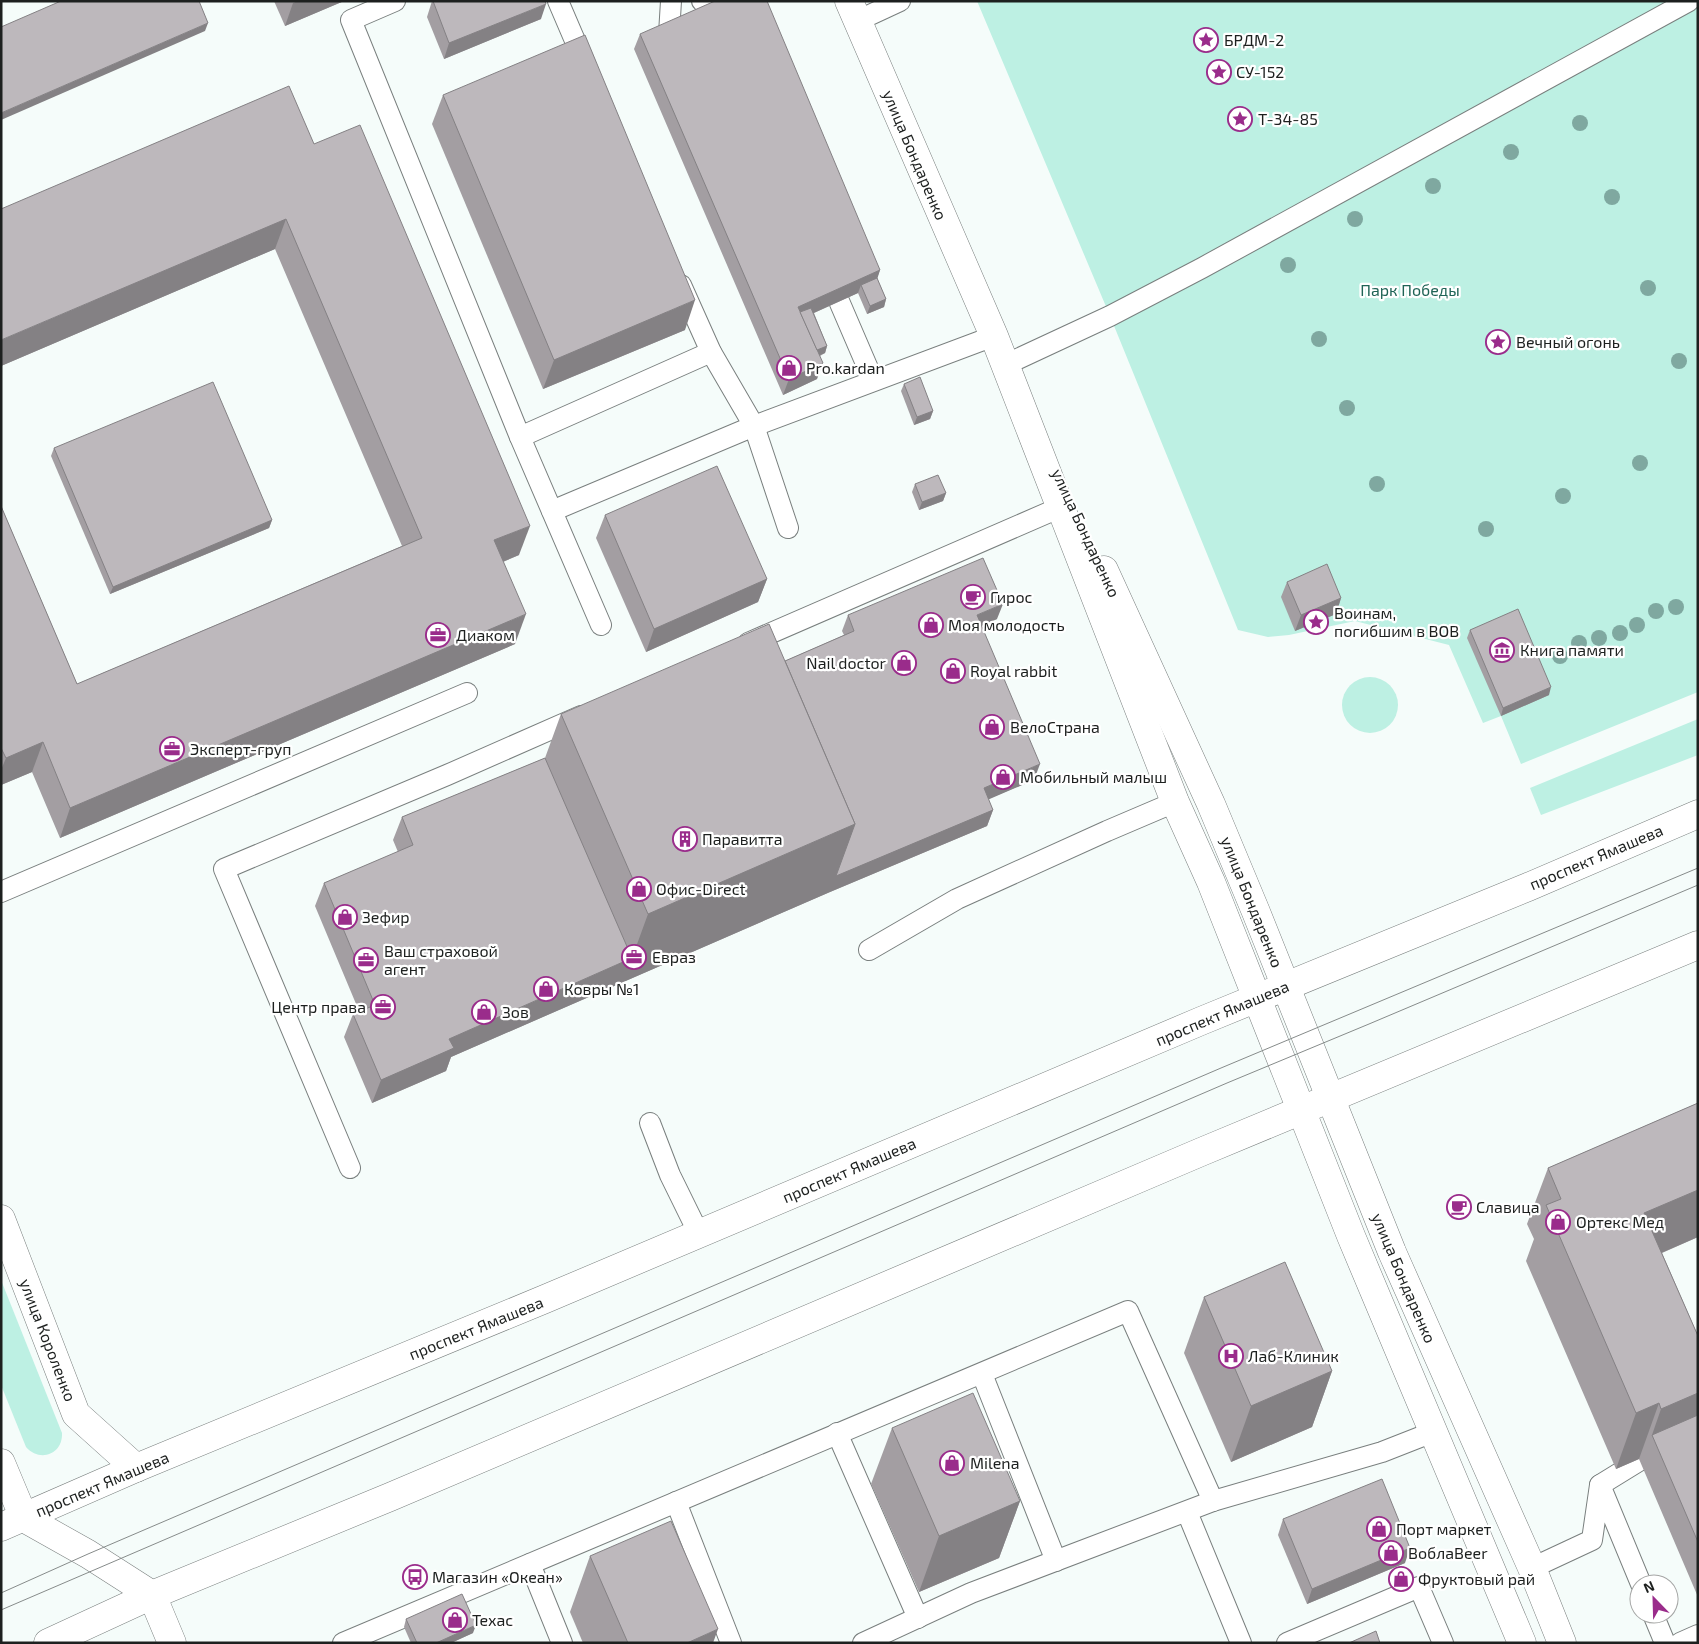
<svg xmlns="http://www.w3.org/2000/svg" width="1699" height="1644" font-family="'Exo 2',sans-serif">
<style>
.green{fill:#bdf0e3}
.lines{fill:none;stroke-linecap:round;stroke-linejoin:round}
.lane-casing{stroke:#797f7e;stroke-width:22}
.street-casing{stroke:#797f7e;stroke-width:29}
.secondary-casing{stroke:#797f7e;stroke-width:29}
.primary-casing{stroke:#797f7e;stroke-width:29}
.lane{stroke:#fff;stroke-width:20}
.street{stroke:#fff;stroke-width:28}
.secondary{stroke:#fff;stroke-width:28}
.primary{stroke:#fff;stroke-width:28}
.tram{stroke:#868b8a;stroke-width:1}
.tree{fill:#7fa8a0}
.wall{fill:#a39ea2}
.shaded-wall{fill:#848184}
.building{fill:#bdb8bc;stroke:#848184}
.labels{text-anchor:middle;stroke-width:4.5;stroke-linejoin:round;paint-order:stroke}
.poi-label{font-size:16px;fill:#1d201f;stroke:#fff;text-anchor:start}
.street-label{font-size:16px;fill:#1d201f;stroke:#fff}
.park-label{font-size:16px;fill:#1f6456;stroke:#fff}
</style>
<rect width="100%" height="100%" fill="#f5fcfa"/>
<!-- green -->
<g class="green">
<path d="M977,1H1698V692L1521,764L1501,716L1483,723L1449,645L1355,621L1289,635L1268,637L1238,630L1110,316Z"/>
<circle cx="1370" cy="705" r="28"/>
<path d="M1698,719V755L1541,815L1530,788Z"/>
<path d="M1,1280L62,1433C63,1454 40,1463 26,1447L1,1385Z"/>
</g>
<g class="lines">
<defs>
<g id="lane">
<path d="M395,1L351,20L520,437L711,352"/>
<path d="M558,1L585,64"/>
<path d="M702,1L716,14"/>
<path d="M857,21L900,1"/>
<path d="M669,34L671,1"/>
<path d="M681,285L711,352L754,426L994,336"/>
<path d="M839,301L873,380"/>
<path d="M1009,363L1110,316L1202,268L1689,1"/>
<path d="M520,437L601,625"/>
<path d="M552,511L754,426L788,528"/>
<path d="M748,643L1061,507"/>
<path d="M1,892L467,693"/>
<path d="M869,950L957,899L1107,831L1175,802"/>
<path d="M650,1123L670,1175L699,1234"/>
<path d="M350,1168L224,869L447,775L581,716"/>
<path d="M982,1374L1056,1561"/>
<path d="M837,1433L918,1618"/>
<path d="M1600,1485L1639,1461"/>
<path d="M676,1502L731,1643"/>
<path d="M1187,1512L1241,1643"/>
<path d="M530,1564L562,1643"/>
<path d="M1532,1568L1592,1540L1600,1485L1641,1584"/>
<path d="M1653,1614L1665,1643"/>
<path d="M343,1643L1128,1311L1213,1501"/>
<path d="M863,1643L971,1593L1213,1501L1382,1452L1433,1432"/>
<path d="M1287,1643L1419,1587L1443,1643"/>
<path d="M1680,1643L1698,1635"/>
</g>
<path id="street" d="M152,1595L172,1643"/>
<g id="secondary">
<path d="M849,1L994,336L1175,802L1211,882L1351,1236L1522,1643"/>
<path d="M1104,570L1211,804L1256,912L1392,1252L1532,1568L1562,1643"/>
<path d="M1,1219L76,1414L136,1468"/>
<path d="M1,1463L24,1518L88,1554L152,1595"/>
</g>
<g id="primary">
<path d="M1,1527L136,1468L545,1299L1201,1021L1528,887L1698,814"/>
<path d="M48,1643L152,1595L390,1497L1201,1152L1698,945"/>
</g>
</defs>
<!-- lane casing -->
<use href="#lane" class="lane-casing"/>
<!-- street casing -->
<use href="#street" class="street-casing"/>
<!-- secondary casing -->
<use href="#secondary" class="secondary-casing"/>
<!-- primary casing -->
<use href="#primary" class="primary-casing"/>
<!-- lane -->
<use href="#lane" class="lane"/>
<!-- street -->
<use href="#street" class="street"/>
<!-- secondary -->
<use href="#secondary" class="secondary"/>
<!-- primary -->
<use href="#primary" class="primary"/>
<!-- tram -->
<g class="tram">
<path d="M1,1593L88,1554L1221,1068L1698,868"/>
<path d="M1,1610L1227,1083L1369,1024L1698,885"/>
</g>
</g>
<!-- trees -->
<g class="tree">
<circle cx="1580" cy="123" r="8"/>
<circle cx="1511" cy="152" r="8"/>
<circle cx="1433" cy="186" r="8"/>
<circle cx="1612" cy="197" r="8"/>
<circle cx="1355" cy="219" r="8"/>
<circle cx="1288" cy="265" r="8"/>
<circle cx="1648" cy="288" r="8"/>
<circle cx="1319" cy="339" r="8"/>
<circle cx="1679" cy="361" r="8"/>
<circle cx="1347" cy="408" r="8"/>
<circle cx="1640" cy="463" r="8"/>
<circle cx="1377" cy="484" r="8"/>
<circle cx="1563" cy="496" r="8"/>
<circle cx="1486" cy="529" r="8"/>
<circle cx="1676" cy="607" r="8"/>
<circle cx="1656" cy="611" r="8"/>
<circle cx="1637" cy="625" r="8"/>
<circle cx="1620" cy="633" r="8"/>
<circle cx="1599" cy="638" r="8"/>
<circle cx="1579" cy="643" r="8"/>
<circle cx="1560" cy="656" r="8"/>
</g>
<!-- wall -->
<g class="wall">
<path d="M274,1H344L285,26Z"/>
<path d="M432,1L541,19L444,59L427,17Z"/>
<path d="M640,34L880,270L877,278L886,299L884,307L867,314L858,293L814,313L827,346L825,353L820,356L817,379L783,395L634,49Z"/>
<path d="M443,95L685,330L543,389L432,124Z"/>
<path d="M314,144L519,555L503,562L515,644L60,838L32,772L1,785V506L77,684L402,546L275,249L1,366Z"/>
<path d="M904,384L933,411L930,419L914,425L901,391Z"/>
<path d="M54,448L272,520L269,528L110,594L51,456Z"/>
<path d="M915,484L946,493L943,501L919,510L912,492Z"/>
<path d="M605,515L767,579L758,602L646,652L596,538Z"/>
<path d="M1287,582L1341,598L1336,614L1295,631L1281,597Z"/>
<path d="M848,615L997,619L982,626L1034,780L988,799L993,810L987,826L830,892L451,1057L446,1071L372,1103L344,1037L353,1014L359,1011L315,906L324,883L398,852L393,840L402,817L545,758L561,714L785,661L844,635L842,631Z"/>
<path d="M1470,630L1549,695L1501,716L1467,638Z"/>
<path d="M1698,1103V1237L1662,1253L1698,1336V1597L1639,1459L1616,1469L1526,1261L1534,1239L1527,1224L1548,1168Z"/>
<path d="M1204,1297L1332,1371L1312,1427L1231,1462L1184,1353Z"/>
<path d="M892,1428L1020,1501L999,1558L919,1592L871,1484Z"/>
<path d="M1283,1519L1405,1563L1307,1604L1278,1535Z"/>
<path d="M590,1556L713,1643H583L570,1612Z"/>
<path d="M406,1619L473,1633L451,1643H411L404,1627Z"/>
</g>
<!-- shaded-wall -->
<g class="shaded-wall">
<path d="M298,1H344L285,26L293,3Z"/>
<path d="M546,4L541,19L444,59L449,43Z"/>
<path d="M208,23L205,31L1,120V113Z"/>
<path d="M286,219L275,249L1,366V340Z"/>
<path d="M880,270L875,286L861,285L858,293L798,320V307Z"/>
<path d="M886,299L884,307L867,314L870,306Z"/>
<path d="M695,300L685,330L543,389L554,360Z"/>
<path d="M827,346L825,353L808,360L811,352Z"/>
<path d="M823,363L817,379L783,395L789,379Z"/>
<path d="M933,411L930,419L914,425L917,417Z"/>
<path d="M946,493L943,501L919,510L922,502Z"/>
<path d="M272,520L269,528L110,594L113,587Z"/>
<path d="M530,526L519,555L483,570L494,540Z"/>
<path d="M767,579L758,602L646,652L654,629Z"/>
<path d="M1341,598L1336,614L1295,631L1301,615Z"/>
<path d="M1003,604L997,619L971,630L977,615Z"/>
<path d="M526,614L515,644L60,838L70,808Z"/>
<path d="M1551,687L1549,695L1501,716L1503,708Z"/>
<path d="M43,742L32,772L1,785V770L6,758Z"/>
<path d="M1040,764L1034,780L978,804L984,788Z"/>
<path d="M993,810L987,826L830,892L451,1057L446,1071L372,1103L381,1080L449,1039L632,958L648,914L855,824Z"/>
<path d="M1698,1190V1237L1624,1269L1644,1213Z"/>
<path d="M1332,1371L1312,1427L1231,1462L1251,1406Z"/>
<path d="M1698,1393V1440L1652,1435L1661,1409Z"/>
<path d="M1659,1403L1639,1459L1616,1469L1636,1413Z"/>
<path d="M1020,1501L999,1558L919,1592L939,1536Z"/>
<path d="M1410,1548L1405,1563L1307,1604L1312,1589Z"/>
<path d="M476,1625L473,1633L451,1643H436Z"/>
<path d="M718,1629L713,1643H687Z"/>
</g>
<!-- building -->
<g class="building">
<path d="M61,1H199L208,23L1,113V27Z"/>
<path d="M433,1H545L546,4L449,43Z"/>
<path d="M715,1H767L880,270L798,307L823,363L789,379L640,34Z"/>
<path d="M585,35L695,300L554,360L443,95Z"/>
<path d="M289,86L314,144L360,125L530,526L494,540L526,614L70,808L43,742L6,758L1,748V506L77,684L422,538L286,219L1,340V209Z"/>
<path d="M877,278L886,299L870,306L861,285Z"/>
<path d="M811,308L827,346L817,350L800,312Z"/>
<path d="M920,377L933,411L917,417L904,384Z"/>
<path d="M213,382L272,520L113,587L54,448Z"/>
<path d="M717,466L767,579L654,629L605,515Z"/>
<path d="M938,475L946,493L922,502L915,484Z"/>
<path d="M983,558L1003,604L977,615L1040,764L984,788L993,810L836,876L855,824L785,661L854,631L848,615Z"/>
<path d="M1327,564L1341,598L1301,615L1287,582Z"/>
<path d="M1518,609L1551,687L1503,708L1470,630Z"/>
<path d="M769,624L855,824L648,914L561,714Z"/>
<path d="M545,758L632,958L449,1039L454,1048L381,1080L353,1014L375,1005L324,883L413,845L402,817Z"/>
<path d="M1698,1103V1190L1644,1213L1698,1336V1393L1661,1409L1659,1403L1636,1413L1546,1205L1561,1199L1548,1168Z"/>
<path d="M1285,1262L1332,1371L1251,1406L1204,1297Z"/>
<path d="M973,1393L1020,1501L939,1536L892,1428Z"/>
<path d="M1698,1415V1542L1652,1435Z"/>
<path d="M1382,1479L1410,1548L1312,1589L1283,1519Z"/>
<path d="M671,1521L718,1629L687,1643H628L590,1556Z"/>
<path d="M462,1594L476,1625L436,1643H417L406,1619Z"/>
<path d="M1376,1631L1380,1643H1349Z"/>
</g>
<!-- icons -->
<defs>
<symbol id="sight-ring" viewBox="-11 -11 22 22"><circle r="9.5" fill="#fff" stroke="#9a2c8b" stroke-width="1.5"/><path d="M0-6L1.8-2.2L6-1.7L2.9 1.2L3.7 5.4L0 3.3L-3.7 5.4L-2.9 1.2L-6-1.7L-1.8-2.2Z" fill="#9a2c8b"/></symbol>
<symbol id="shop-ring" viewBox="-11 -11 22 22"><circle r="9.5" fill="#fff" stroke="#9a2c8b" stroke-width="1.5"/><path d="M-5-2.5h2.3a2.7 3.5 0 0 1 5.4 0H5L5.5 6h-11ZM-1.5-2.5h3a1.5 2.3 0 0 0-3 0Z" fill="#9a2c8b"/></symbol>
<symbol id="cafe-ring" viewBox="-11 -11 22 22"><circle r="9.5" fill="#fff" stroke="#9a2c8b" stroke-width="1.5"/><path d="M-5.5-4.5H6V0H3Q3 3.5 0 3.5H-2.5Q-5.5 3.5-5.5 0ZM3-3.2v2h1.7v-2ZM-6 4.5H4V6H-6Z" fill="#9a2c8b"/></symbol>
<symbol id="office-ring" viewBox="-11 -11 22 22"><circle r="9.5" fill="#fff" stroke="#9a2c8b" stroke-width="1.5"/><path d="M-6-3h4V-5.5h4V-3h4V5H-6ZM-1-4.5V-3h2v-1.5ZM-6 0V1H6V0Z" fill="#9a2c8b"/></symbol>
<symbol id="museum-ring" viewBox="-11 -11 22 22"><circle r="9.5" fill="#fff" stroke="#9a2c8b" stroke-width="1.5"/><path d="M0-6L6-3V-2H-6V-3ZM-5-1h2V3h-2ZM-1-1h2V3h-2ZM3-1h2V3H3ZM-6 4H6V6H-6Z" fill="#9a2c8b"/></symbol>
<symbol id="building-ring" viewBox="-11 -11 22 22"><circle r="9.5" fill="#fff" stroke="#9a2c8b" stroke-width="1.5"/><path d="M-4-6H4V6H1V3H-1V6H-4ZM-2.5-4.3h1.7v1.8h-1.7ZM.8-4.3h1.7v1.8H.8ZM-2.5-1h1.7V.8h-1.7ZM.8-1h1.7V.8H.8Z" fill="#9a2c8b"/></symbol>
<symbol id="hospital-ring" viewBox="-11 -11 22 22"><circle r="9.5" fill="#fff" stroke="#9a2c8b" stroke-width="1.5"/><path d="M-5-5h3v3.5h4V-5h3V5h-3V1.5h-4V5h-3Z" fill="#9a2c8b"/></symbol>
<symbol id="bus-ring" viewBox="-11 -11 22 22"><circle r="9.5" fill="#fff" stroke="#9a2c8b" stroke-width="1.5"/><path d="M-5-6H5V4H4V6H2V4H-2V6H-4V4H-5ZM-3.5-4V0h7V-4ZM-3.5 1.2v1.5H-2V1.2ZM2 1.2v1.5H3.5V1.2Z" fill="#9a2c8b"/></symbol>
</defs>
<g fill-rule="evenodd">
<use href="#sight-ring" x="1192" y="26" width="28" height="28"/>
<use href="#sight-ring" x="1205" y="58" width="28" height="28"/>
<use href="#sight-ring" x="1226" y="105" width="28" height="28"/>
<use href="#sight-ring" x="1484" y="328" width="28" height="28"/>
<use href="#shop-ring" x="775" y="354" width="28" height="28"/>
<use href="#cafe-ring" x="959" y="583" width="28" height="28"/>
<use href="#sight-ring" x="1302" y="608" width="28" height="28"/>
<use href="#shop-ring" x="917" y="611" width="28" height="28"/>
<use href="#office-ring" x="424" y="621" width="28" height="28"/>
<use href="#museum-ring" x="1488" y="636" width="28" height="28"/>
<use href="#shop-ring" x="890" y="649" width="28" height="28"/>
<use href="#shop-ring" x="939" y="657" width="28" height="28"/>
<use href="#shop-ring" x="978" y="713" width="28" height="28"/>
<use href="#office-ring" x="158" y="735" width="28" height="28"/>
<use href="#shop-ring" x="989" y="763" width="28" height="28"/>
<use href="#building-ring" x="671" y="825" width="28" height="28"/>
<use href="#shop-ring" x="625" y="875" width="28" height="28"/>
<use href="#shop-ring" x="331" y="903" width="28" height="28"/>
<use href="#office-ring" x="620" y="943" width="28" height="28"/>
<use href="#office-ring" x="352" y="946" width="28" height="28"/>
<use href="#shop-ring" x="532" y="975" width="28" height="28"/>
<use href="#office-ring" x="369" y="993" width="28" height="28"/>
<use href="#shop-ring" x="470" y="998" width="28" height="28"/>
<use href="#cafe-ring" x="1445" y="1193" width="28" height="28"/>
<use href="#shop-ring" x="1544" y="1208" width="28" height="28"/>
<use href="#hospital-ring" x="1217" y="1342" width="28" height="28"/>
<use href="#shop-ring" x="938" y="1449" width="28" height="28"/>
<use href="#shop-ring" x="1365" y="1515" width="28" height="28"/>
<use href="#shop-ring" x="1377" y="1539" width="28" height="28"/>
<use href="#bus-ring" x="401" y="1563" width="28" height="28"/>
<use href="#shop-ring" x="1387" y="1565" width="28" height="28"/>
<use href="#shop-ring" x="441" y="1606" width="28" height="28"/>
</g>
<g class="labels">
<!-- poi labels -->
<g class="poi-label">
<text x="1224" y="46">БРДМ-2</text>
<text x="1236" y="78">СУ-152</text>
<text x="1258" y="125">Т-34-85</text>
<text x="1516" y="348">Вечный огонь</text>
<text x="806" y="374">Pro.kardan</text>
<text x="990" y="603">Гирос</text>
<text x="1334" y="619">Воинам,<tspan x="1334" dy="18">погибшим в ВОВ</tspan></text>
<text x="948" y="631">Моя молодость</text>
<text x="456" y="641">Диаком</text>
<text x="1520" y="656">Книга памяти</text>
<text x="886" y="669" text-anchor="end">Nail doctor</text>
<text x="970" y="677">Royal rabbit</text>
<text x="1010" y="733">ВелоСтрана</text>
<text x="190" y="755">Эксперт-груп</text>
<text x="1020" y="783">Мобильный малыш</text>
<text x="702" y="845">Паравитта</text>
<text x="656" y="895">Офис-Direct</text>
<text x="362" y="923">Зефир</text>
<text x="384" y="957">Ваш страховой<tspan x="384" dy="18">агент</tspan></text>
<text x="652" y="963">Евраз</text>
<text x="564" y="995">Ковры №1</text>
<text x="366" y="1013" text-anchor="end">Центр права</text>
<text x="502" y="1018">Зов</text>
<text x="1476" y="1213">Славица</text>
<text x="1576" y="1228">Ортекс Мед</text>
<text x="1248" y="1362">Лаб-Клиник</text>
<text x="970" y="1469">Milena</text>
<text x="1396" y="1535">Порт маркет</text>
<text x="1408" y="1559">ВоблаBeer</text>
<text x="432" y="1583">Магазин «Океан»</text>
<text x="1418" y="1585">Фруктовый рай</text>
<text x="472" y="1626">Техас</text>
</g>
<!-- street labels -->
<g class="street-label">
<text transform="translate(915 155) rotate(67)" y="6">улица Бондаренко</text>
<text transform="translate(1086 533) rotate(65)" y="6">улица Бондаренко</text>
<text transform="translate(1596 857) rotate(-23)" y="6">проспект Ямашева</text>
<text transform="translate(1252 902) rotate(68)" y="6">улица Бондаренко</text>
<text transform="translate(1222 1013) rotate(-23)" y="6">проспект Ямашева</text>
<text transform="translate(849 1170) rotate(-23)" y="6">проспект Ямашева</text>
<text transform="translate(1404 1278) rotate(67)" y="6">улица Бондаренко</text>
<text transform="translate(476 1328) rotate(-22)" y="6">проспект Ямашева</text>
<text transform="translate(48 1340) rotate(69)" y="6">улица Короленко</text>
<text transform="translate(102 1484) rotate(-23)" y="6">проспект Ямашева</text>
</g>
<!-- park labels -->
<g class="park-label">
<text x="1410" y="296">Парк Победы</text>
</g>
</g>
<!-- border -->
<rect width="1699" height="1644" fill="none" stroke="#1d201f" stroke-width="5"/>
<!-- north arrow -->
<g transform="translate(1654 1599) rotate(337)"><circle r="24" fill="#ffffff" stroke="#a5a6a5"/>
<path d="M0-4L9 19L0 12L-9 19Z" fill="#9a2c8b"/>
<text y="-8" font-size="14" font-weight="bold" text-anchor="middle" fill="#1d201f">N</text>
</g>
</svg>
